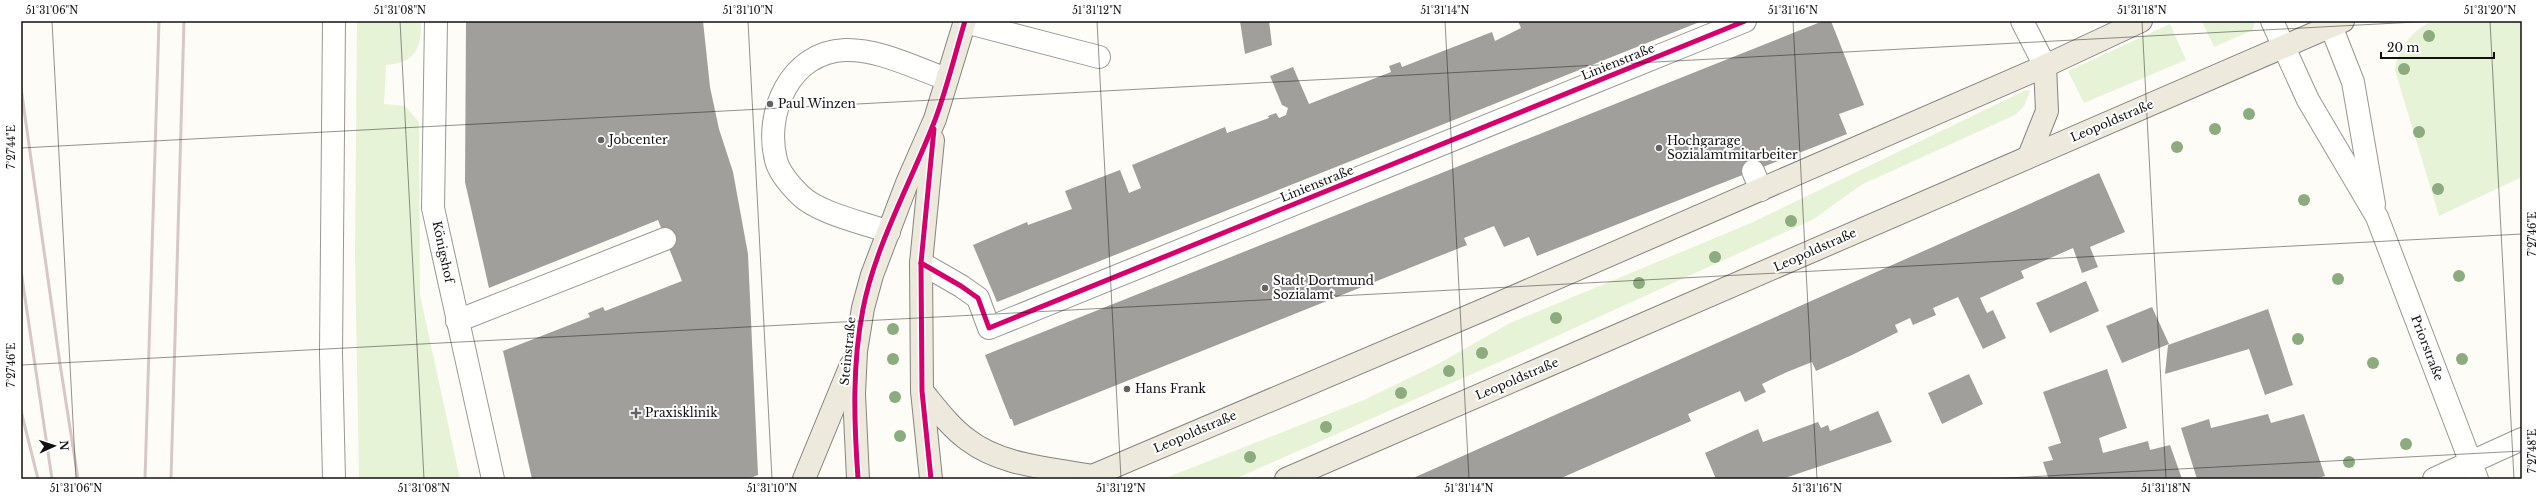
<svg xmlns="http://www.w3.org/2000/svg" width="2543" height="500" font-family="'Libre Baskerville',serif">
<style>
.green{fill:#e7f3d7}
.building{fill:#a19f9c}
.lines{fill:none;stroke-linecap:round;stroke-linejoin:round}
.minor-casing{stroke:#979795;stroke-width:24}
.major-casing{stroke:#858482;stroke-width:24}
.minor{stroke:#fffffe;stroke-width:22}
.major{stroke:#ede9dc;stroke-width:22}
.rail{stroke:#d9c6c7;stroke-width:3}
.cycleway-casing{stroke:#fff;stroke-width:8}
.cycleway{stroke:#d6006c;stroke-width:5}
.tree{fill:#8cac80}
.ticks{fill:none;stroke:#111;stroke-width:1;stroke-opacity:0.45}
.poi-dot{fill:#646362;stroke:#fff;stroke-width:1.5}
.labels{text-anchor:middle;stroke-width:4;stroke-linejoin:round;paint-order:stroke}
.street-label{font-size:12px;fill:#111;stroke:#fff}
.poi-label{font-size:12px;fill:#111;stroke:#fff;text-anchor:start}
.neatline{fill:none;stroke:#111;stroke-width:1.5}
.ticks-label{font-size:10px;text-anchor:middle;fill:#111}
</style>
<rect width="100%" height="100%" fill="#fdfcf7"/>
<!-- green -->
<g class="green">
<path d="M357,21H421C422,48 415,63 386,65L384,104L405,106L419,122L420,295L460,479H359L355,254Z"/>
<path d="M2202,21H2255L2253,30L2214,47Z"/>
<path d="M2433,21H2522V177L2439,216L2395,70C2397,49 2413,29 2433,21Z"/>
<path d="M2170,24L2186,60L2084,103L2068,71Z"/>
<path d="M2026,90L2030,91L2024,106L2015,115L1861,185L1814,219L1524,351L1235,479H1163L1364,400L1438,364L1508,324L1751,223Z"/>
</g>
<!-- building -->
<g class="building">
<path d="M466,21H703L710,87L719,129L733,172L748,254L758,475L748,479H532L503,351L590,317L588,313L603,307L605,311L682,281L658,220L489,288L465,182Z"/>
<path d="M1240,21H1269L1272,45L1245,54Z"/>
<path d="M1518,21H1702L997,302L973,245L1027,222L1028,225L1072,209L1065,191L1120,170L1129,193L1141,188L1132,165L1225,127L1227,133L1269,118L1268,116L1276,113L1279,118L1286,115L1288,108L1282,105L1270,76L1293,67L1309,104L1391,72L1389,66L1400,62L1402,67L1492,32L1495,41L1521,28Z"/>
<path d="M1823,21H1831L1864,105L1839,114L1847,134L1537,256L1529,237L1504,247L1494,226L1464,238L1467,245L1014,426L1012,419H1010L985,355Z"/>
<path d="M2099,173L2125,232L2090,247L2098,267L2082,273L2073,248L2021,271L2024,278L1980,298L1987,313L1993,310L2006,338L1983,349L1958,297L1933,308L1936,315L1913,325L1910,318L1895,325L1898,332L1852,355L1816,371L1812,362L1787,372L1762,384L1766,392L1745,402L1740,391L1688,414L1691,421L1559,479H1411Z"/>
<path d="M2086,281L2099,311L2050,333L2036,303Z"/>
<path d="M2152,307L2169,344L2122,363L2106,326Z"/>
<path d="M2268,309L2293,385L2265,395L2249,349L2165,374L2168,345Z"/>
<path d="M2107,369L2127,428L2099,438L2103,453L2148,441L2150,450L2170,445L2182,479H2050L2048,477L2043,462L2053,460L2048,447L2061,443L2043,392Z"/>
<path d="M1969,374L1983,404L1942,424L1928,393Z"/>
<path d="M1878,411L1892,442L1782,479H1716L1705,453L1758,429L1763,442L1818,422L1821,428L1828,425L1830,431Z"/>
<path d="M2268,414L2271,423L2304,414L2325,476L2314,479H2197L2181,428L2209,419L2211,428Z"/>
</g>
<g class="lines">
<defs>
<g id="minor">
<path d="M436,21L433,208L493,479"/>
<path d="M2022,21L2045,66"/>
<path d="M2272,21L2308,100L2377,217L2477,479"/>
<path d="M2329,21L2353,82L2374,204"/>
<path d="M965,22L1099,57"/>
<path d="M1753,171L1761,190"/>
<path d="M889,232C864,223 818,213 800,195C791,186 779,173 776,160C764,113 790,52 845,50C879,49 915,68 947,79"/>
<path d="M921,263L961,286L978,298L989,328L1745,21"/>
<path d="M457,321L665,239"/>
<path d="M334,479L331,354L334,21"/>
<path d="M2434,479L2522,439"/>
</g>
<g id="major">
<path d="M2029,156L2047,111L2045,66"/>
<path d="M922,391C936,408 950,427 968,440C1002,466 1051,468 1092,476"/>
<path d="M804,479L851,365"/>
<path d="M858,479L854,394L856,351L863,308L872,275L907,183L935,119L965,21"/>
<path d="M931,479L922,391L921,263L933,140"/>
<path d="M1085,479L1490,307L2045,66L2141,21"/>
<path d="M1286,479L2343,21"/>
</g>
</defs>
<!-- minor casing -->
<use href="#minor" class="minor-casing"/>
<!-- major casing -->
<use href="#major" class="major-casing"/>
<!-- minor -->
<use href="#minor" class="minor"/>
<!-- major -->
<use href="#major" class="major"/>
<!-- rail -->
<g class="rail">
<path d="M21,88L60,364L78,479"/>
<path d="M21,271L52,479"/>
<path d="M21,411L38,479"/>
<path d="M145,479L159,21"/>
<path d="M171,479L184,21"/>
</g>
<defs>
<g id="cycleway">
<path d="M921,263L961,286L978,298L989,328L1745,21"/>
<path d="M858,478C854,422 852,365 863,309C875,246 912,180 935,120C947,88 955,54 965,21"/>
<path d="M931,479L922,391L921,263L934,129"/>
</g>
</defs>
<!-- cycleway casing -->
<use href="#cycleway" class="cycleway-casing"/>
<!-- cycleway -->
<use href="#cycleway" class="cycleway"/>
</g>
<!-- trees -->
<g class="tree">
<circle cx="2429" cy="36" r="6"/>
<circle cx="2404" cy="69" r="6"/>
<circle cx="2249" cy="114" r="6"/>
<circle cx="2215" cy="129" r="6"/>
<circle cx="2419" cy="132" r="6"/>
<circle cx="2177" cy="147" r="6"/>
<circle cx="2438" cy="189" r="6"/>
<circle cx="2304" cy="200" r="6"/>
<circle cx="1791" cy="221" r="6"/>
<circle cx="1715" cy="257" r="6"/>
<circle cx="2459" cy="276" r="6"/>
<circle cx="2338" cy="279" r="6"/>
<circle cx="1639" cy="283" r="6"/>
<circle cx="1556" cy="318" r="6"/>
<circle cx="893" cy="329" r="6"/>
<circle cx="2298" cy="339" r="6"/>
<circle cx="1482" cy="353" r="6"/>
<circle cx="893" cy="359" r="6"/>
<circle cx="2462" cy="359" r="6"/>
<circle cx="2373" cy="363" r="6"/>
<circle cx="1449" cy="371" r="6"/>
<circle cx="1401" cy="393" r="6"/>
<circle cx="895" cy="397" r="6"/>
<circle cx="1326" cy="427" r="6"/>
<circle cx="900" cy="436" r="6"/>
<circle cx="2406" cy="444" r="6"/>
<circle cx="1250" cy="457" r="6"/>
<circle cx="2349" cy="462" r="6"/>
</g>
<!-- ticks -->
<path class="ticks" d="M52,21L76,479M400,21L424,479M748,21L772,479M1097,21L1121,479M1445,21L1469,479M1793,21L1817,479M2142,21L2166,479M2490,21L2514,479M21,148L2435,21M21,365L2522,234M1989,479L2522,451"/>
<!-- markers -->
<g class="poi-dot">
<circle cx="770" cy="104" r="4"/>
<circle cx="601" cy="140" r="4"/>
<circle cx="1659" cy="148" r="4"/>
<circle cx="1265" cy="288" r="4"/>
<circle cx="1127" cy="389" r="4"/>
<path d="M634 407h4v4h4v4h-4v4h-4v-4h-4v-4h4z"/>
</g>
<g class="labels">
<!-- street labels -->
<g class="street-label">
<text transform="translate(1618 62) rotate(-22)" y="4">Linienstraße</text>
<text transform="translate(2112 121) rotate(-23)" y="4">Leopoldstraße</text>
<text transform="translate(1317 184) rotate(-22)" y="4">Linienstraße</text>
<text transform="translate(1815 250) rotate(-24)" y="4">Leopoldstraße</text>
<text transform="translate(443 252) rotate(78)" y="4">Königshof</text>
<text transform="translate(2427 348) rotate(69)" y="4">Priorstraße</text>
<text transform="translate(848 351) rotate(-84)" y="4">Steinstraße</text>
<text transform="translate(1517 379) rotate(-23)" y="4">Leopoldstraße</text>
<text transform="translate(1195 432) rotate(-23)" y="4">Leopoldstraße</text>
</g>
<!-- poi labels -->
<g class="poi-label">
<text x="778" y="108">Paul Winzen</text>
<text x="609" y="144">Jobcenter</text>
<text x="1667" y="145">Hochgarage<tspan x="1667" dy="14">Sozialamtmitarbeiter</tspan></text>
<text x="1273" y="285">Stadt Dortmund<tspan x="1273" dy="14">Sozialamt</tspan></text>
<text x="1135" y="393">Hans Frank</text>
<text x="645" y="417">Praxisklinik</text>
</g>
</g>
<!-- border -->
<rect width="2543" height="500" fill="none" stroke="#ffffff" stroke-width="44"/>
<!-- north arrow -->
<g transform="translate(54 446) rotate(87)" stroke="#ffffff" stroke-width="3" paint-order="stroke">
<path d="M0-3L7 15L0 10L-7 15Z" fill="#111111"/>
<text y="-6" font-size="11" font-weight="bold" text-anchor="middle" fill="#111111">N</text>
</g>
<!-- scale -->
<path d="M2381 52v6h113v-6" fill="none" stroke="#111111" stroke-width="2"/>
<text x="2387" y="52" font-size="12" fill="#111111" stroke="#ffffff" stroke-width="3" paint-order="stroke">20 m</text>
<rect x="22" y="22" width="2499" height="456" class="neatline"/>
<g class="ticks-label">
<text x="52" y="14">51°31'06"N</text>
<text x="400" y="14">51°31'08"N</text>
<text x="748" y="14">51°31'10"N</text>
<text x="1097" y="14">51°31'12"N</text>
<text x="1445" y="14">51°31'14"N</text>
<text x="1793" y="14">51°31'16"N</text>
<text x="2142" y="14">51°31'18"N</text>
<text x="2490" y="14">51°31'20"N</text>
<text transform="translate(11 147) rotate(-90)" y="4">7°27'44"E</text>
<text transform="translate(2532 234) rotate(-90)" y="4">7°27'46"E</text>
<text transform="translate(11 365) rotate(-90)" y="4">7°27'46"E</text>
<text transform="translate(2532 451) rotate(-90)" y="4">7°27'48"E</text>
<text x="76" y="492">51°31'06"N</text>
<text x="424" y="492">51°31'08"N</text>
<text x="772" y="492">51°31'10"N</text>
<text x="1121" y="492">51°31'12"N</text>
<text x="1469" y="492">51°31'14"N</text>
<text x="1817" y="492">51°31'16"N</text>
<text x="2166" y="492">51°31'18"N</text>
</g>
</svg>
